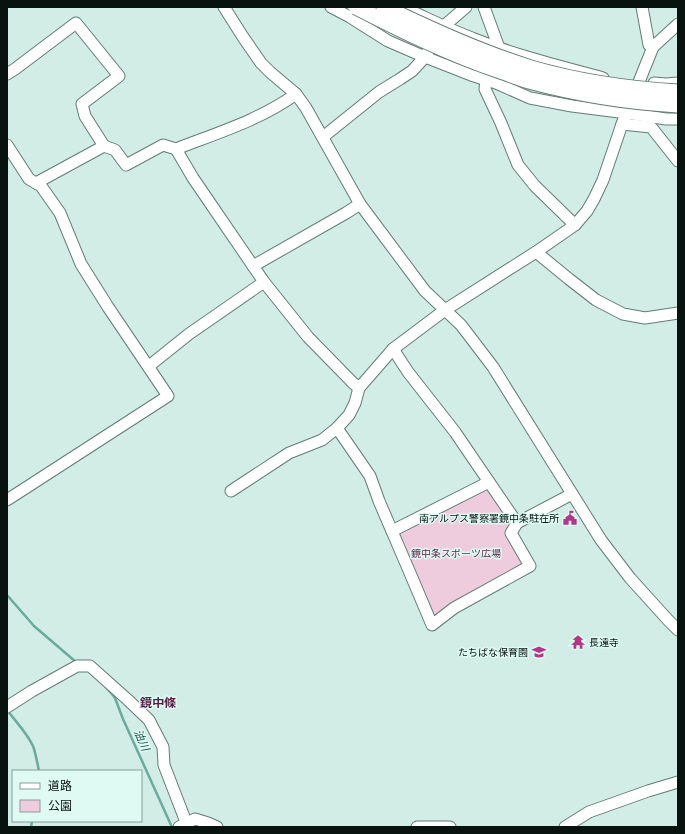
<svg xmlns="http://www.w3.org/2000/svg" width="685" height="834" font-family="'Titillium Web','Noto Sans JP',sans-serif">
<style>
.green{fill:#efcbde}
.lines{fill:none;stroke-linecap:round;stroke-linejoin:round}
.stream{stroke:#6bab9c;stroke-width:2.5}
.minor-casing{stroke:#637c75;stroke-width:13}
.minor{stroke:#fff;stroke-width:11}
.highway-bridge-casing{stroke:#637c75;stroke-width:17;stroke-linecap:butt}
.highway-bridge{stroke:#fff;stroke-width:15}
.labels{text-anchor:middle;stroke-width:3;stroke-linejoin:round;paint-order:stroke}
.poi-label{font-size:10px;fill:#08120f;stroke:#dffaf3;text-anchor:end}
.park-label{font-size:10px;fill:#61254b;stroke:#dffaf3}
.water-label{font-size:11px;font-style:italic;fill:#1f554a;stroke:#dffaf3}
.quarter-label{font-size:12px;font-weight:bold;fill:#571b42;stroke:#dffaf3}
</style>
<rect width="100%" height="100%" fill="#d1ede6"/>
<!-- green -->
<path class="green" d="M489,482L517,523L511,533L530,566L430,620L392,531Z"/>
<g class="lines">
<!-- stream -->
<g class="stream">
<path d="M7,595L34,626L76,662"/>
<path d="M104,685L112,694L115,698L123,719L171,825"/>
<path d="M8,711C16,722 27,733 33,746C36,754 37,762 39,771"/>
<path d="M31,827L32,821"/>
</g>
<defs>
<g id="minor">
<path d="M224,7L243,37L261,63L270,72L296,94L306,108L360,204L425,291L461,325L493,367L601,540L630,578L668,620L678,630"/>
<path d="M331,7L350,17L388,41L425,57L471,75L496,83L530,98L572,106L627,113L666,119H678"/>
<path d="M402,7C425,17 448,29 472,38C514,55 559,66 603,78"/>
<path d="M484,7L499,48L498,52"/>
<path d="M642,7L649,45L653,47"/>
<path d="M441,31L444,26L466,7"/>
<path d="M490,73L486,80L485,89L501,123L518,165L535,186L575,225"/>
<path d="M7,74L15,69L76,23L119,76L82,104L85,116L104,146"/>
<path d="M654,83L666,84L678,83"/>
<path d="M622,124L651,127L678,161"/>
<path d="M323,137L379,92L400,79L412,71L425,57L428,51"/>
<path d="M7,145L29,179L41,186L60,213L81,264L108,307L168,396L7,500"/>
<path d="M176,149L193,178L264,282L308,337L353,383L359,388"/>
<path d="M36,183L104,146L115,150L126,165L163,145L176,149C217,133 260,120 296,94"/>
<path d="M536,252L569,279L596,300L623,314L645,318L678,313"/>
<path d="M253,266L346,213L360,204"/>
<path d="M393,349L408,372L455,432L517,523"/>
<path d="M149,366L189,334L264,282"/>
<path d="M337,428L370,476L379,501L410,573L432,625L454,608L530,566L511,533L517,523L572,494"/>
<path d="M231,491L289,453L322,440L337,428L349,415L355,403L359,388L393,349L445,310L536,252L575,225L587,211L594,199L603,180L622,124L653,47L678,24"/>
<path d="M392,531L489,482"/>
<path d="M7,707L32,691L77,666H90L128,700L149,720L163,747L164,765L186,822"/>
<path d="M179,827L195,819L208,823L217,827"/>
<path d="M417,827H450"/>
<path d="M565,827L589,812L648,791L678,782"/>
</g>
</defs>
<!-- minor casing -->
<use href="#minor" class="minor-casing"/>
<!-- minor -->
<use href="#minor" class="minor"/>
<defs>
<g id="highway-bridge">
<path d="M356,7C403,31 450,54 500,71C509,74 519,78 529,81C577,94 628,102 678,105"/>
<path d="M384,7C432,30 480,52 531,68C579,82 628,89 678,92"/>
</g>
</defs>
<!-- highway-bridge casing -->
<use href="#highway-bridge" class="highway-bridge-casing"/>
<!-- highway-bridge -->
<use href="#highway-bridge" class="highway-bridge"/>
</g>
<!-- icons -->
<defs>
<symbol id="civic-bare" viewBox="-9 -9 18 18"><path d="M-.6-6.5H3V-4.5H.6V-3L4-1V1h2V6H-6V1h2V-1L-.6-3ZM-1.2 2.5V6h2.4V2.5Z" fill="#b23788" stroke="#dffaf3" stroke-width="2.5" paint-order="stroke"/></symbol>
<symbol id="temple-bare" viewBox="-9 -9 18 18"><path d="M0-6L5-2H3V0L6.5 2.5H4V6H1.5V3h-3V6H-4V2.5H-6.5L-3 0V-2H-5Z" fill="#b23788" stroke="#dffaf3" stroke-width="2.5" paint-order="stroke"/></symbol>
<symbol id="school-bare" viewBox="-9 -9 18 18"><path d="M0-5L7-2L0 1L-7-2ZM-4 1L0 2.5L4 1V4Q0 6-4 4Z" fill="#b23788" stroke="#dffaf3" stroke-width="2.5" paint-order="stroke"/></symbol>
</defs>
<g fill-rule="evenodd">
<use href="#civic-bare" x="560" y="508" width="20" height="20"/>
<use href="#temple-bare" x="568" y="632" width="20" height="20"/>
<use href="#school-bare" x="529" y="642" width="20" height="20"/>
</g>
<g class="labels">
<!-- poi labels -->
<g class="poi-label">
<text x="559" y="522">南アルプス警察署鏡中条駐在所</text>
<text x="589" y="646" text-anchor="start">長遠寺</text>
<text x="528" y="656">たちばな保育園</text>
</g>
<!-- park labels -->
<g class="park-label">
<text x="456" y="557">鏡中条スポーツ広場</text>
</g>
<!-- water labels -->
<g class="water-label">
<text transform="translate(142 740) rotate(66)" y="4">油川</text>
</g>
<!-- quarter labels -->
<g class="quarter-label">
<text x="158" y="707">鏡中條</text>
</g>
</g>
<!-- border -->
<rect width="685" height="834" fill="none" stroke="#08120f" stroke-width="16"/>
<!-- legend -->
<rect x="12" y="770" width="130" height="52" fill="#dffaf3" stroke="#899d98"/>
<rect x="20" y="783" width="20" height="6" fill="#ffffff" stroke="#899d98"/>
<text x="48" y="790" font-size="12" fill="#08120f">道路</text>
<rect x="20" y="800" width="20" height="12" fill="#efcbde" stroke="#899d98"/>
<text x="48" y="810" font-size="12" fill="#08120f">公園</text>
</svg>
